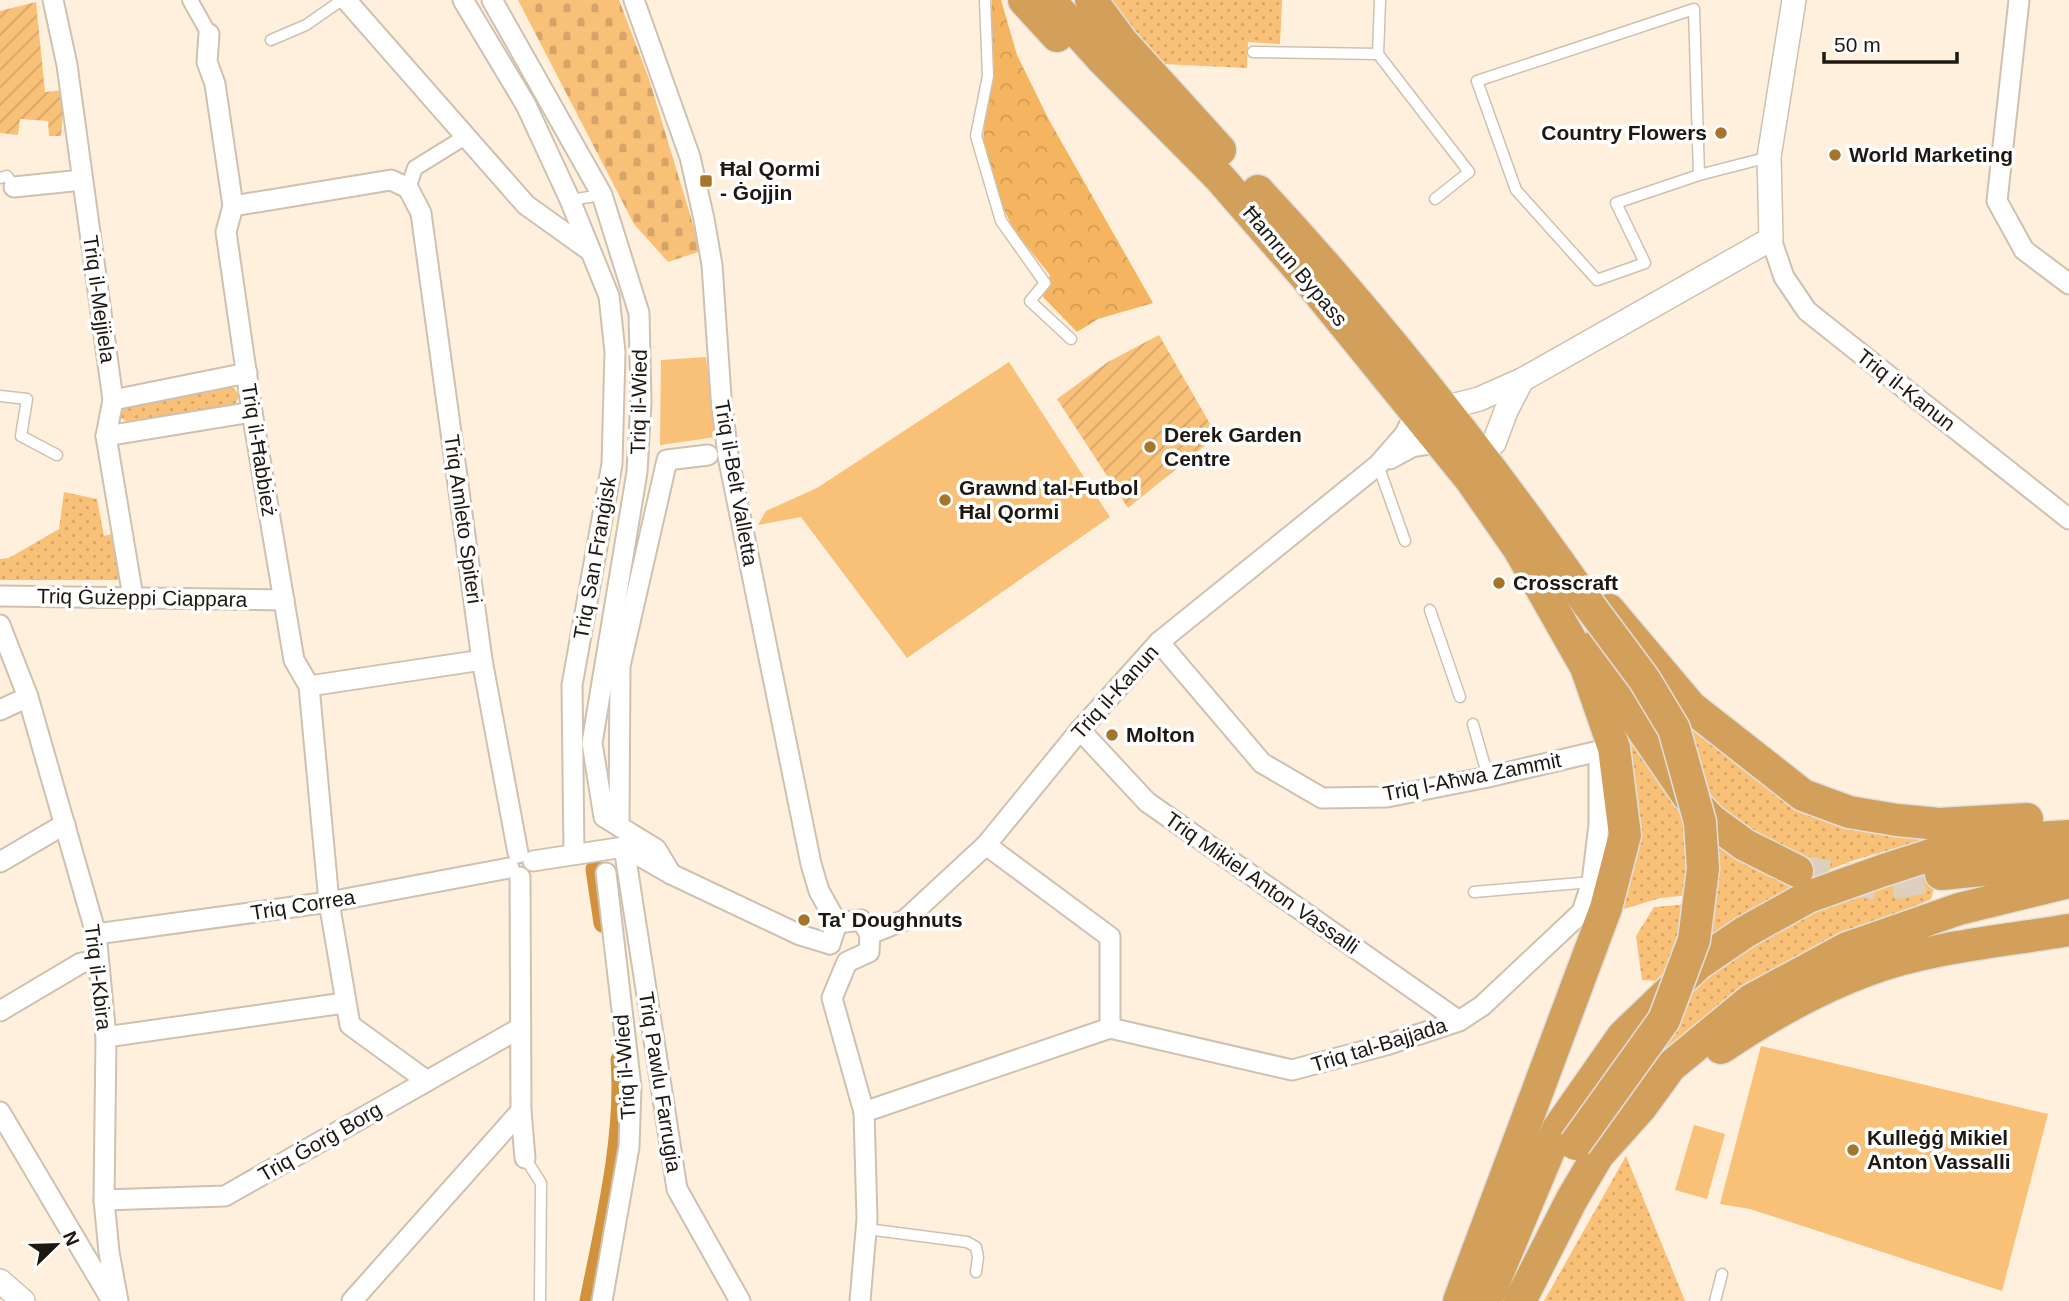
<svg xmlns="http://www.w3.org/2000/svg" width="2069" height="1301" font-family="Arial,sans-serif">
<style>
.grass{fill:url(#grass-dots)}
.forest{fill:url(#forest-crowns)}
.cemetery{fill:url(#cemetery-stones)}
.garden{fill:url(#garden-furrows)}
.pitch{fill:#f9c077}
.lines{fill:none;stroke-linecap:round;stroke-linejoin:round}
.canal{stroke:#d1923b;stroke-width:19}
.trunk-tunnel{stroke:#ddd0bf;stroke-width:32;stroke-dasharray:32 16;stroke-linecap:butt}
.service-casing{stroke:#cfc1b0;stroke-width:13}
.pedestrian-casing{stroke:#cfc1b0;stroke-width:18}
.minor-casing{stroke:#cfc1b0;stroke-width:23}
.tertiary-casing{stroke:#cfc1b0;stroke-width:26}
.trunk-casing{stroke:#dfdfde;stroke-width:35}
.service{stroke:#fff;stroke-width:10}
.pedestrian{stroke:#fff;stroke-width:14}
.minor{stroke:#fff;stroke-width:19}
.tertiary{stroke:#fff;stroke-width:23}
.trunk{stroke:#d2a05a;stroke-width:32}
.trunk-bridge-casing{stroke:#dfdfde;stroke-width:35;stroke-linecap:butt}
.trunk-bridge{stroke:#d2a05a;stroke-width:32}
.poi-dot{fill:#a7742b;stroke:#fff;stroke-width:2.5}
.labels{text-anchor:middle;stroke-width:7;stroke-linejoin:round;paint-order:stroke}
.poi-label{font-size:21px;font-weight:bold;fill:#1d1812;stroke:#fff;text-anchor:start}
.street-label{font-size:21px;fill:#1d1812;stroke:#fff}
</style>
<defs>
<pattern id="grass-dots" width="8" height="8" patternUnits="userSpaceOnUse" patternTransform="scale(1.75)"><rect width="8" height="8" fill="#f9c077"/><path d="M2 2h.1M6 6h.1" fill="none" stroke="#d5a466" stroke-width="1.8" stroke-linecap="round"/></pattern>
<pattern id="forest-crowns" width="20" height="18" patternUnits="userSpaceOnUse" patternTransform="scale(1.75)"><rect width="20" height="18" fill="#f5b560"/><path d="M2 6a3 3 0 1 1 6 0M12 15a3 3 0 1 1 6 0" fill="none" stroke="#d29b52"/></pattern>
<pattern id="cemetery-stones" width="16" height="16" patternUnits="userSpaceOnUse" patternTransform="scale(1.75)"><rect width="16" height="16" fill="#f9c077"/><path d="M2 7V4a2 2 0 0 1 4 0v3zM10 15v-3a2 2 0 0 1 4 0v3z" fill="#d5a466"/></pattern>
<pattern id="garden-furrows" width="10" height="10" patternUnits="userSpaceOnUse" patternTransform="scale(1.75)"><rect width="10" height="10" fill="#f9c077"/><path d="M-1 1l2-2M0 10L10 0M9 11l2-2" fill="none" stroke="#d5a466"/></pattern>
</defs>
<rect width="100%" height="100%" fill="#fff0de"/>
<!-- grass -->
<g class="grass">
<path d="M1097,0H1282L1280,44L1248,42L1247,68L1162,64Z"/>
<path d="M229,384L240,395L234,406L130,423L117,416L120,406Z"/>
<path d="M64,492L97,499L104,536L115,533L123,580H0V559L9,558L59,529Z"/>
<path d="M1609,691L1691,819L1689,895L1660,898L1614,912Z"/>
<path d="M1679,714L1786,794L1995,829C1931,841 1861,851 1803,882C1769,901 1737,927 1704,949Z"/>
<path d="M1942,863L1931,899L1809,956L1660,1058L1639,1080L1693,984L1811,907Z"/>
<path d="M1690,904L1674,968L1658,981L1642,980L1636,936L1654,907Z"/>
<path d="M1626,1156L1685,1301H1544Z"/>
</g>
<!-- forest -->
<path class="forest" d="M992,0H1001L1017,55L1049,120L1153,303L1098,319L1077,332L1043,297L1050,275L1013,229L991,181L983,144Z"/>
<!-- cemetery -->
<path class="cemetery" d="M518,0H619L649,79L701,251L668,262L634,224Z"/>
<!-- garden -->
<g class="garden">
<path d="M36,2L45,92L65,90L61,136H49L48,121L20,119L18,135L0,133V11Z"/>
<path d="M1159,335L1217,436L1128,508L1057,399L1108,362Z"/>
</g>
<!-- pitch -->
<g class="pitch">
<path d="M706,357L716,437L660,445L661,360Z"/>
<path d="M1009,362L1110,517L907,658L801,517L758,525L766,511L817,488Z"/>
<path d="M1761,1046L2048,1114L2002,1291L1750,1209L1720,1204Z"/>
<path d="M1694,1125L1725,1134L1707,1199L1675,1190Z"/>
</g>
<g class="lines">
<!-- canal -->
<g class="canal">
<path d="M595,869L603,923"/>
<path d="M589,1301C604,1226 626,1136 620,1060"/>
</g>
<!-- trunk-tunnel -->
<path class="trunk-tunnel" d="M1797,871L1884,885L1941,874"/>
<defs>
<g id="service">
<path d="M985,0L988,76L976,136L1001,221L1045,283L1030,301L1071,339"/>
<path d="M1380,0L1378,54L1469,172L1435,199"/>
<path d="M271,40L306,25L342,0"/>
<path d="M1253,52L1378,54"/>
<path d="M1699,175L1694,9L1477,81L1516,190L1597,280L1645,263L1616,203L1699,175L1769,157"/>
<path d="M0,178L7,176L14,187"/>
<path d="M570,200L602,195"/>
<path d="M0,396L27,399L21,436L57,455"/>
<path d="M1378,465L1405,541"/>
<path d="M1430,610L1460,697"/>
<path d="M1473,724L1488,777"/>
<path d="M1474,892L1592,882"/>
<path d="M525,1158L541,1183L540,1301"/>
<path d="M867,1229L967,1242L976,1247L978,1257L976,1272"/>
<path d="M1715,1301L1722,1274"/>
</g>
<g id="pedestrian">
<path d="M190,0L209,34"/>
<path d="M408,188L415,168L465,137"/>
</g>
<g id="minor">
<path d="M53,0L67,65L113,400L106,436L133,597"/>
<path d="M346,0L526,205L589,250"/>
<path d="M463,0L526,105L570,200L609,296L615,352L612,464L572,685L574,854"/>
<path d="M492,0L602,195L639,313L641,402L637,472L592,743L604,817L656,849L671,874"/>
<path d="M634,0L690,157L704,219L712,265L721,397L728,456L811,864L819,891L837,923L830,944"/>
<path d="M2019,0L1997,201L2024,250L2069,284"/>
<path d="M209,34L207,62L215,84L233,206L226,232L252,412L294,660L309,686L329,902L350,1025L427,1081"/>
<path d="M14,187L82,180"/>
<path d="M233,206L391,180L408,188L421,213L482,660L518,853"/>
<path d="M1771,239L1784,277L1807,311L2069,519"/>
<path d="M113,400L247,373"/>
<path d="M106,436L252,412"/>
<path d="M1390,459L1412,447L1441,442"/>
<path d="M0,596L284,600"/>
<path d="M0,625L28,697L96,934L106,1037L104,1200L109,1252L118,1301"/>
<path d="M309,686L482,660"/>
<path d="M0,710L28,697"/>
<path d="M1080,730L1147,802L1459,1021"/>
<path d="M619,826L620,666L667,460L708,455"/>
<path d="M986,845L1110,937V1028"/>
<path d="M624,847L677,1189L740,1301"/>
<path d="M533,861L624,847L671,874L800,935L830,944"/>
<path d="M0,862L65,824"/>
<path d="M520,877L521,1111L525,1158"/>
<path d="M837,923L861,920L870,934L869,952L847,962L832,998L864,1112L867,1219L860,1301"/>
<path d="M96,934L329,902L509,868"/>
<path d="M870,934L905,920L986,845L1080,730L1159,642L1378,465L1405,434L1416,411"/>
<path d="M0,1011L81,963L98,960"/>
<path d="M106,1037L344,1003"/>
<path d="M0,1112L112,1301"/>
<path d="M864,1112L1110,1028L1292,1070L1386,1045L1459,1021L1482,1006L1582,912L1592,882L1599,825V751L1488,777L1387,797L1322,798L1262,763L1159,642"/>
<path d="M104,1200L225,1196L520,1028"/>
<path d="M352,1301L521,1111"/>
<path d="M602,1301L629,1147L631,1087L606,873"/>
</g>
<g id="tertiary">
<path d="M1444,408L1479,399L1522,380L1771,239L1769,157L1794,0"/>
<path d="M1494,443L1506,411L1522,380"/>
<path d="M0,1281L23,1301"/>
</g>
<g id="trunk">
<path d="M1024,0L1057,36"/>
<path d="M1049,0L1103,60L1219,177L1305,276L1471,480L1519,549L1586,667L1614,748L1625,835L1606,908L1459,1301"/>
<path d="M1091,0L1122,42L1220,150"/>
<path d="M1258,191C1379,321 1488,460 1589,605"/>
<path d="M1609,610L1691,707L1803,795L1849,812L1897,820L1939,824L2027,819"/>
<path d="M1594,647L1643,730L1688,796L1712,821L1745,845L1797,871"/>
<path d="M1941,874L2069,862"/>
<path d="M1721,1048C1767,1017 1816,989 1868,970C1929,947 2005,941 2069,930"/>
<path d="M1486,1301L1558,1129L1623,1036L1698,964L1745,932L1808,897L1884,870L1940,852L2005,840L2069,836"/>
<path d="M1520,1301L1572,1199L1598,1155L1641,1107L1670,1067L1751,1000L1847,948L1959,909L2069,882"/>
</g>
</defs>
<!-- service casing -->
<use href="#service" class="service-casing"/>
<!-- pedestrian casing -->
<use href="#pedestrian" class="pedestrian-casing"/>
<!-- minor casing -->
<use href="#minor" class="minor-casing"/>
<!-- tertiary casing -->
<use href="#tertiary" class="tertiary-casing"/>
<!-- trunk casing -->
<use href="#trunk" class="trunk-casing"/>
<!-- service -->
<use href="#service" class="service"/>
<!-- pedestrian -->
<use href="#pedestrian" class="pedestrian"/>
<!-- minor -->
<use href="#minor" class="minor"/>
<!-- tertiary -->
<use href="#tertiary" class="tertiary"/>
<!-- trunk -->
<use href="#trunk" class="trunk"/>
<defs>
<path id="trunk-bridge" d="M1575,1144L1664,1020L1694,940L1703,869L1700,822L1674,729L1644,679L1589,605"/>
</defs>
<!-- trunk-bridge casing -->
<use href="#trunk-bridge" class="trunk-bridge-casing"/>
<!-- trunk-bridge -->
<use href="#trunk-bridge" class="trunk-bridge"/>
</g>
<!-- markers -->
<g class="poi-dot">
<circle cx="1721" cy="133" r="7"/>
<circle cx="1835" cy="155" r="7"/>
<rect x="699" y="174" width="14" height="14" rx="3.5"/>
<circle cx="1150" cy="447" r="7"/>
<circle cx="945" cy="500" r="7"/>
<circle cx="1499" cy="583" r="7"/>
<circle cx="1112" cy="735" r="7"/>
<circle cx="804" cy="920" r="7"/>
<circle cx="1853" cy="1150" r="7"/>
</g>
<g class="labels">
<!-- poi labels -->
<g class="poi-label">
<text x="1707" y="140" text-anchor="end">Country Flowers</text>
<text x="1849" y="162">World Marketing</text>
<text x="720" y="176">Ħal Qormi<tspan x="720" dy="24">- Ġojjin</tspan></text>
<text x="1164" y="442">Derek Garden<tspan x="1164" dy="24">Centre</tspan></text>
<text x="959" y="495">Grawnd tal-Futbol<tspan x="959" dy="24">Ħal Qormi</tspan></text>
<text x="1513" y="590">Crosscraft</text>
<text x="1126" y="742">Molton</text>
<text x="818" y="927">Ta' Doughnuts</text>
<text x="1867" y="1145">Kulleġġ Mikiel<tspan x="1867" dy="24">Anton Vassalli</tspan></text>
</g>
<!-- street labels -->
<g class="street-label">
<text transform="translate(1295 266) rotate(50)" y="7">Ħamrun Bypass</text>
<text transform="translate(99 299) rotate(82)" y="7">Triq il-Mejjiela</text>
<text transform="translate(1906 390) rotate(38)" y="7">Triq il-Kanun</text>
<text transform="translate(639 402) rotate(-89)" y="7">Triq il-Wied</text>
<text transform="translate(259 450) rotate(81)" y="7">Triq il-Ħabbież</text>
<text transform="translate(736 483) rotate(80)" y="7">Triq il-Belt Valletta</text>
<text transform="translate(463 519) rotate(82)" y="7">Triq Amleto Spiteri</text>
<text transform="translate(595 558) rotate(-80)" y="7">Triq San Franġisk</text>
<text transform="translate(142 598) rotate(1)" y="7">Triq Ġużeppi Ciappara</text>
<text transform="translate(1115 692) rotate(-48)" y="7">Triq il-Kanun</text>
<text transform="translate(1472 777) rotate(-11)" y="7">Triq l-Aħwa Zammit</text>
<text transform="translate(1262 883) rotate(35)" y="7">Triq Mikiel Anton Vassalli</text>
<text transform="translate(303 905) rotate(-9)" y="7">Triq Correa</text>
<text transform="translate(98 977) rotate(83)" y="7">Triq il-Kbira</text>
<text transform="translate(1379 1045) rotate(-17)" y="7">Triq tal-Bajjada</text>
<text transform="translate(625 1067) rotate(-94)" y="7">Triq il-Wied</text>
<text transform="translate(660 1082) rotate(81)" y="7">Triq Pawlu Farrugia</text>
<text transform="translate(320 1142) rotate(-30)" y="7">Triq Ġorġ Borg</text>
</g>
</g>
<!-- north arrow -->
<g transform="translate(56 1245) rotate(67)" stroke="#ffffff" stroke-width="5" paint-order="stroke">
<path d="M0-5L12 26L0 18L-12 26Z" fill="#1d1812"/>
<text y="-10" font-size="19" font-weight="bold" text-anchor="middle" fill="#1d1812">N</text>
</g>
<!-- scale -->
<path d="M1824 52v10h133v-10" fill="none" stroke="#1d1812" stroke-width="3.5"/>
<text x="1834" y="52" font-size="21" fill="#1d1812" stroke="#ffffff" stroke-width="5" paint-order="stroke">50 m</text>
</svg>
